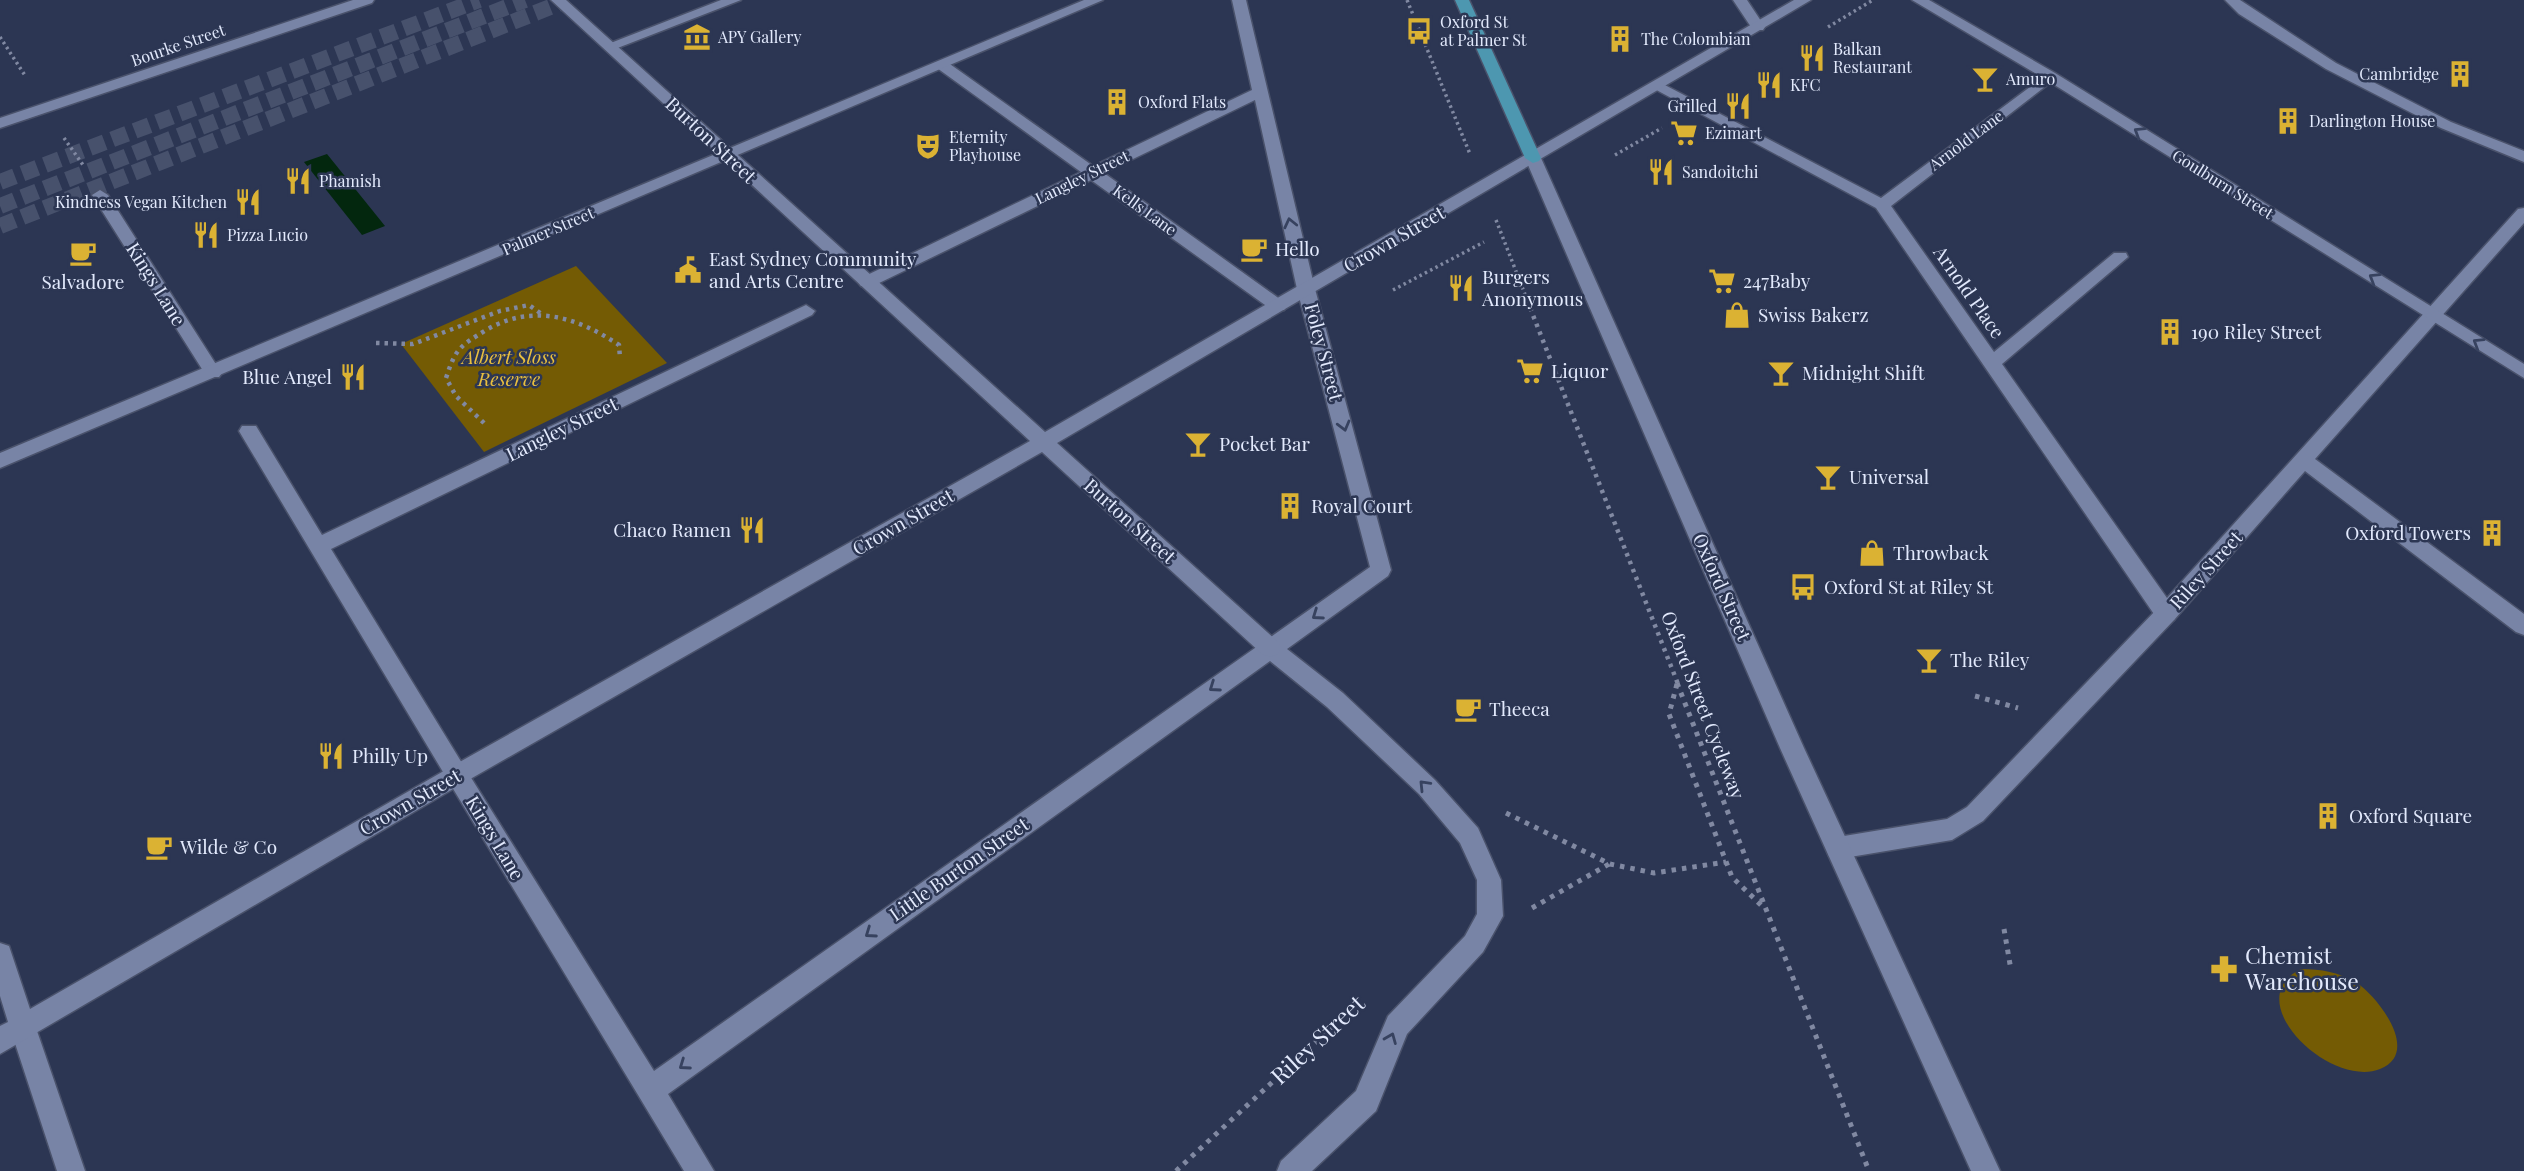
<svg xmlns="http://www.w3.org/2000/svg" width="2524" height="1171" font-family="'Playfair Display',serif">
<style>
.green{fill:#745b04}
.water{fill:#03270e}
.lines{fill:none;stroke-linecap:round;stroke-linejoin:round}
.motorway-tunnel{stroke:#47516c;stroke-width:16;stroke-dasharray:16 8;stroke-linecap:butt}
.service-casing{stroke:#4a526b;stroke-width:3}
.minor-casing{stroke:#4a526b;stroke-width:3}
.tertiary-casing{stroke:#4a526b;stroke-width:3}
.secondary-casing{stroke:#4a526b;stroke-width:3}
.primary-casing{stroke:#4a526b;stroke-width:3}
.path-far2{stroke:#8189a2;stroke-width:3.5;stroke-dasharray:2.5 3.5;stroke-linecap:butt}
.path-far1{stroke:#8189a2;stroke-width:4.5;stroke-dasharray:3.5 5;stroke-linecap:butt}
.path{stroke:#8189a2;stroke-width:5;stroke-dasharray:4.5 6;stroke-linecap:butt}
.service{fill:#7884a6;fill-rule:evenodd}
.minor{fill:#7884a6;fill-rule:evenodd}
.tertiary{fill:#7884a6;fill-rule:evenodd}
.secondary{fill:#7884a6;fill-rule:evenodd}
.primary{fill:#4d97b0;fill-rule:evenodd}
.oneway{stroke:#37425f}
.labels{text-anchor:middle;stroke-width:5;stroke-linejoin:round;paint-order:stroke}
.far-poi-label{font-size:16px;fill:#e2e9fc;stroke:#2c3653;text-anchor:start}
.far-street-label{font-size:16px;fill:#e2e9fc;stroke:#2c3653}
.street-label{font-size:19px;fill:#e2e9fc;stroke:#2c3653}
.poi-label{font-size:19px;fill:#e2e9fc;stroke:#2c3653;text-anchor:start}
.park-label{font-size:19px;font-style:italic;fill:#e9bf3f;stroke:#2c3653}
.near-poi-label{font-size:23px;fill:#e2e9fc;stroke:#2c3653;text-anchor:start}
.near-street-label{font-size:23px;fill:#e2e9fc;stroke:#2c3653}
</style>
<rect width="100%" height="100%" fill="#2c3653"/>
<!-- green -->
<g class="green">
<path d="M576,266L667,363L484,452L401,344Z"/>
<path d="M2301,969C2321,969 2339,972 2357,983C2379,998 2421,1053 2380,1069C2330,1089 2237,1000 2301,969Z"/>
</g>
<!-- water -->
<path class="water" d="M327,154L385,226L362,235L304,162Z"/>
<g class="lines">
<!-- motorway-tunnel -->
<g class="motorway-tunnel">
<path d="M0,182L479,0"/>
<path d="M0,206L525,0"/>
<path d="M0,226L568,0"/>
</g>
<defs>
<g id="service">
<path d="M721,0H741L615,49L610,50L603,46Z"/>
<path d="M1232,0H1246L1315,289L1312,293L1306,295L1297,289L1255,100L1104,173L1284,302L1287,306L1284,310H1272L1091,180L873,286H861L858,282L861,278L1081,172L937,68L935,65L937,62H947L1093,166L1252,90Z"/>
<path d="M1733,0H1747L1765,27L1763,30H1753Z"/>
<path d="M2225,0H2240L2336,63L2451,122L2524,151V162L2441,128L2326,69L2239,14Z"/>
<path d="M2050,72L2057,76L2055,79L1891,206L1994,352L2114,253H2126L2128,257L2002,364L2174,608L2177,614L2174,620L2166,622L2158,620L1876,208L1649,86L1656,82L1661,83L1881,198Z"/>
<path d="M100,190L108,195L219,369L222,373L219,377H207L92,195Z"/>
<path d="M806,305L815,311L812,315L331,549L465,768L469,775L465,782L457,785L449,782L239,431L242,426H256L322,535Z"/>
</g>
<g id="minor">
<path d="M353,0H374L372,3L0,128V118Z"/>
<path d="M1084,0H1103L0,468V453Z"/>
<path d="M2524,208V223L2315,459L2524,614V635L2516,632L2305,471L2174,620L1983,821L1952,840L1838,859L1829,856L1826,848L1829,840L1838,837L1947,819L1967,807L2158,608L2518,209Z"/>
<path d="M1306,283L1315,289L1391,570L1388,576L1287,649L1343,693L1435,780L1478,828L1501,880L1503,916L1483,952L1407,1034L1376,1111L1312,1171H1277L1281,1161L1356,1091L1388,1016L1465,936L1477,914V880L1460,843L1419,794L1327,707L1270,661L668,1094L714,1171H684L449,782L445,775L449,768L457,765L465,768L654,1071L1370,567L1297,289Z"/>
<path d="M23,1015L32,1019L36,1028L85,1171H57L10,1028L14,1019Z"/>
</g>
<g id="tertiary">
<path d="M551,0H566L1045,432L1794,0H1811L1057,443L1278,642L1281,648L1278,654L1270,657L1262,654L1042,452L465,782L0,1054V1026L8,1022L0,996V943L9,946L30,1009L449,768L1030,441Z"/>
<path d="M1912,0H1929L2055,73L2524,364V378L2045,79Z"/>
</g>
<path id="secondary" d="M1533,153L1541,158L1804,748L2000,1171H1971L1780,748L1525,158Z"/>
<path id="primary" d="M1455,0H1469L1541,158L1539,161L1533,163L1525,158Z"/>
</defs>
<!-- service casing -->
<use href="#service" class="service-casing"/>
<!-- minor casing -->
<use href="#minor" class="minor-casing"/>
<!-- tertiary casing -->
<use href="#tertiary" class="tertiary-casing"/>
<!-- secondary casing -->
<use href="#secondary" class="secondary-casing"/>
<!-- primary casing -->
<use href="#primary" class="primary-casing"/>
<!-- path-far2 -->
<g class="path-far2">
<path d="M1407,0L1470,154"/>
<path d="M1828,27L1873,0"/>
<path d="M0,37L26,77"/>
<path d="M64,138L83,165"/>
<path d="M1615,155L1662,128"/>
<path d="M1496,220L1528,302"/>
<path d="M1393,290L1484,242"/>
</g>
<!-- path-far1 -->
<g class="path-far1">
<path d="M1527,300L1678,684"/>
<path d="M376,343L413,344L500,311L529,305L543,315"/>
<path d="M484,423L456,396L446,378C456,348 459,347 486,330C533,303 577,317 619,345L620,358"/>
</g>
<!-- path -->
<g class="path">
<path d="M1677,683L1869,1171"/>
<path d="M1677,684L1669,714L1732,877L1764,908"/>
<path d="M1975,696L2018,708"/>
<path d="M1506,813L1610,864L1654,873L1726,862"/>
<path d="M1532,908L1609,864"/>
<path d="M2004,929L2011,970"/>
<path d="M1176,1171L1357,1004"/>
</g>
<!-- service -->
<use href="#service" class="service"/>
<!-- minor -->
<use href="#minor" class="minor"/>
<!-- tertiary -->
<use href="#tertiary" class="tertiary"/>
<!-- secondary -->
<use href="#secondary" class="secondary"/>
<!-- primary -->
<use href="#primary" class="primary"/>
</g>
<!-- one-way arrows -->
<defs><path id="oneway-chevron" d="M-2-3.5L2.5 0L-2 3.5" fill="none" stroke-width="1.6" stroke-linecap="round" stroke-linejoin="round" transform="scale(1.75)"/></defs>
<g class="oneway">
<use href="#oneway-chevron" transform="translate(2139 132) rotate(-148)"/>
<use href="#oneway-chevron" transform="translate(1290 223) rotate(-103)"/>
<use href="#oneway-chevron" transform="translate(2374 278) rotate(-148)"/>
<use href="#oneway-chevron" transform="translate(2478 343) rotate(-148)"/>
<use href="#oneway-chevron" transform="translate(1344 426) rotate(75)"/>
<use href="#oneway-chevron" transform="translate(1317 615) rotate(145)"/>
<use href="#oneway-chevron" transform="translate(1214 687) rotate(145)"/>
<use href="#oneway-chevron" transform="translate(1424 785) rotate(-134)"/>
<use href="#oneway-chevron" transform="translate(870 933) rotate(145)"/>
<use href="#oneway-chevron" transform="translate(1391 1038) rotate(-68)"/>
<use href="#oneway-chevron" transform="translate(684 1065) rotate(145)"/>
</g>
<!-- icons -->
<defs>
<symbol id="bus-bare" viewBox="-9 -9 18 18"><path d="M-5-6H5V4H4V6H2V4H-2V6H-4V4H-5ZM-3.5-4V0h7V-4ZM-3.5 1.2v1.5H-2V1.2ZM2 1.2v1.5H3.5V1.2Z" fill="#dbb233" stroke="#2c3653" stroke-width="2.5" paint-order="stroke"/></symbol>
<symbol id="museum-bare" viewBox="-9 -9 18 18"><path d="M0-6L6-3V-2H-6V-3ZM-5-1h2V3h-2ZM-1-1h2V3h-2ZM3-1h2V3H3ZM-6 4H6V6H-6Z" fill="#dbb233" stroke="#2c3653" stroke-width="2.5" paint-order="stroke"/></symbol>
<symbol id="building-bare" viewBox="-9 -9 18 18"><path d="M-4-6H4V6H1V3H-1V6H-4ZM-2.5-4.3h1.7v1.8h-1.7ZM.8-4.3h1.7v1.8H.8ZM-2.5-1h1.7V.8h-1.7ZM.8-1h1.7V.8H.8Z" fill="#dbb233" stroke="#2c3653" stroke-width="2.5" paint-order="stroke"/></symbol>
<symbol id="restaurant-bare" viewBox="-9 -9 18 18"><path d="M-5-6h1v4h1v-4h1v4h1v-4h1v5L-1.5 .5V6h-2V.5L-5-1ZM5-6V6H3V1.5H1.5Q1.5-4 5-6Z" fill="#dbb233" stroke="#2c3653" stroke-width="2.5" paint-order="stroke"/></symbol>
<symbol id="bar-bare" viewBox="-9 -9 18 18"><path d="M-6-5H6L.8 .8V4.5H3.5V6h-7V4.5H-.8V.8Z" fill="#dbb233" stroke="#2c3653" stroke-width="2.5" paint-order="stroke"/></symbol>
<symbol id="supermarket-bare" viewBox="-9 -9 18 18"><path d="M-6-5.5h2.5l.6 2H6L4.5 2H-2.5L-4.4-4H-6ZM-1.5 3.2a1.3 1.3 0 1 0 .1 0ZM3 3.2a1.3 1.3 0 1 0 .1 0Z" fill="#dbb233" stroke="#2c3653" stroke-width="2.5" paint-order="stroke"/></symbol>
<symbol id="theatre-bare" viewBox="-9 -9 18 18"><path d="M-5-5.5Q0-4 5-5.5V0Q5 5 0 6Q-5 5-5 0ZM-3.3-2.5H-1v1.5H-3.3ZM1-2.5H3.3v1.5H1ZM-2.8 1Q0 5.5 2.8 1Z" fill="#dbb233" stroke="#2c3653" stroke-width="2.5" paint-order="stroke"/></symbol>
<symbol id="cafe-bare" viewBox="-9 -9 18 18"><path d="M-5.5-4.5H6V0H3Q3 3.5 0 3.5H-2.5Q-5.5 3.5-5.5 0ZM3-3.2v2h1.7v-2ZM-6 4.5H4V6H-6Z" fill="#dbb233" stroke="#2c3653" stroke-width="2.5" paint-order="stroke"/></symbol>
<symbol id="civic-bare" viewBox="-9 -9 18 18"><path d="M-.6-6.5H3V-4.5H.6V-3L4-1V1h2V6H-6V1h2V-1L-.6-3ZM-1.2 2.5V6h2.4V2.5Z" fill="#dbb233" stroke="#2c3653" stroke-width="2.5" paint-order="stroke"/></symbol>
<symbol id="shop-bare" viewBox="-9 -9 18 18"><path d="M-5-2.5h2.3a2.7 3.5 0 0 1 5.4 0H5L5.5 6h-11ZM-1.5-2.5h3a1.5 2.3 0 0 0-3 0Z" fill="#dbb233" stroke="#2c3653" stroke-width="2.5" paint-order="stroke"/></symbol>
<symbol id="pharmacy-bare" viewBox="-9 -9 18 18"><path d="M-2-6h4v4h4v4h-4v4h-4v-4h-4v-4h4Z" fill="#dbb233" stroke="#2c3653" stroke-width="2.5" paint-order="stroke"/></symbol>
</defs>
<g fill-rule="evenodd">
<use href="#bus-bare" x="1400" y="12" width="38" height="38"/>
<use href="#museum-bare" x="678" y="18" width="38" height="38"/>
<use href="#building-bare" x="1601" y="20" width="38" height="38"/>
<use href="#restaurant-bare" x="1793" y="39" width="38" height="38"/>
<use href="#building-bare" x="2441" y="55" width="38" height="38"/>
<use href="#bar-bare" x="1966" y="60" width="38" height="38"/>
<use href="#restaurant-bare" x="1750" y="66" width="38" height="38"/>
<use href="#building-bare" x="1098" y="83" width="38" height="38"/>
<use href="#restaurant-bare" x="1719" y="87" width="38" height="38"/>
<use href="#building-bare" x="2269" y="102" width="38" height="38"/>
<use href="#supermarket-bare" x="1665" y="114" width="38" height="38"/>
<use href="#theatre-bare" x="909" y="127" width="38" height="38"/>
<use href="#restaurant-bare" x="1642" y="153" width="38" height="38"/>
<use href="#restaurant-bare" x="279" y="162" width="38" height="38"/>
<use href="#restaurant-bare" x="229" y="183" width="38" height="38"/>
<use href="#restaurant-bare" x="187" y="216" width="38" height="38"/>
<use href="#cafe-bare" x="1235" y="230" width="38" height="38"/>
<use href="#cafe-bare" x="64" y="234" width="38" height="38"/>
<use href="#civic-bare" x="669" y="251" width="38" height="38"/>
<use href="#supermarket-bare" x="1703" y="262" width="38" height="38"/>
<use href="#restaurant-bare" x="1442" y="269" width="38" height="38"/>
<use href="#shop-bare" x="1718" y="296" width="38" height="38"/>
<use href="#building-bare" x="2151" y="313" width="38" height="38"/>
<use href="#supermarket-bare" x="1511" y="352" width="38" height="38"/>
<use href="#bar-bare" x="1762" y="354" width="38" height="38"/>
<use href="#restaurant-bare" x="334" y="358" width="38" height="38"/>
<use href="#bar-bare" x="1179" y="425" width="38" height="38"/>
<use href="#bar-bare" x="1809" y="458" width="38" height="38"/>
<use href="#building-bare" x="1271" y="487" width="38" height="38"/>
<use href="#restaurant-bare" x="733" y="511" width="38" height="38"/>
<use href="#building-bare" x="2473" y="514" width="38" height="38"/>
<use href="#shop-bare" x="1853" y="534" width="38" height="38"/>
<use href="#bus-bare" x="1784" y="568" width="38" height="38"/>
<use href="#bar-bare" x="1910" y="641" width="38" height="38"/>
<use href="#cafe-bare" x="1449" y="690" width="38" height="38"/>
<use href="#restaurant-bare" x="312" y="737" width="38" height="38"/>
<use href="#building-bare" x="2309" y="797" width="38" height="38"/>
<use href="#cafe-bare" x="140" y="828" width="38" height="38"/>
<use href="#pharmacy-bare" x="2205" y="950" width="38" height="38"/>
</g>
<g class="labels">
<!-- far-poi labels -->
<g class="far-poi-label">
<text x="1440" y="28">Oxford St<tspan x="1440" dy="18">at Palmer St</tspan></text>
<text x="718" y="43">APY Gallery</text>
<text x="1641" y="45">The Colombian</text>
<text x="1833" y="55">Balkan<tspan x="1833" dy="18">Restaurant</tspan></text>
<text x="2439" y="80" text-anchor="end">Cambridge</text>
<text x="2006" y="85">Amuro</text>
<text x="1790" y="91">KFC</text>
<text x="1138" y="108">Oxford Flats</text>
<text x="1717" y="112" text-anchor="end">Grilled</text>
<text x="2309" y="127">Darlington House</text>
<text x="1705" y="139">Ezimart</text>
<text x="949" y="143">Eternity<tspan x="949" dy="18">Playhouse</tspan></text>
<text x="1682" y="178">Sandoitchi</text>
<text x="319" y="187">Phamish</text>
<text x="227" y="208" text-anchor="end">Kindness Vegan Kitchen</text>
<text x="227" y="241">Pizza Lucio</text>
</g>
<!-- far-street labels -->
<g class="far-street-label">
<text transform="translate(178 45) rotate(-19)" y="6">Bourke Street</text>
<text transform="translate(1966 140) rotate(-37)" y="6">Arnold Lane</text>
<text transform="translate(1082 177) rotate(-26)" y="6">Langley Street</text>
<text transform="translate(2223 184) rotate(32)" y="6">Goulburn Street</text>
<text transform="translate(1145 210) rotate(36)" y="6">Kells Lane</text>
<text transform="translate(548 231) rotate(-23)" y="6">Palmer Street</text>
</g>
<!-- street labels -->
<g class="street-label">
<text transform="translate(711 140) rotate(43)" y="7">Burton Street</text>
<text transform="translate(1394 239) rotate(-30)" y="7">Crown Street</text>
<text transform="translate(156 284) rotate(58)" y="7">Kings Lane</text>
<text transform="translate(1969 292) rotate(55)" y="7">Arnold Place</text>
<text transform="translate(1324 352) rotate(75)" y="7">Foley Street</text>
<text transform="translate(562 429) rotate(-26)" y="7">Langley Street</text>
<text transform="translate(1130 521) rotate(42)" y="7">Burton Street</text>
<text transform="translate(903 522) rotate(-30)" y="7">Crown Street</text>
<text transform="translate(2206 570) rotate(-48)" y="7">Riley Street</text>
<text transform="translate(1722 587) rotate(66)" y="7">Oxford Street</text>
<text transform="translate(1703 705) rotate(69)" y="7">Oxford Street Cycleway</text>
<text transform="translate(410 802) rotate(-30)" y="7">Crown Street</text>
<text transform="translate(495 838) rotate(59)" y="7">Kings Lane</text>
<text transform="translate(959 869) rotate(-35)" y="7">Little Burton Street</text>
</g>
<!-- poi labels -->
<g class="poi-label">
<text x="1275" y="256">Hello</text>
<text x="709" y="266">East Sydney Community<tspan x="709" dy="22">and Arts Centre</tspan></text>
<text x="1482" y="284">Burgers<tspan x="1482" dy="22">Anonymous</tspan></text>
<text x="1743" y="288">247Baby</text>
<text x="83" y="289" text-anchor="middle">Salvadore</text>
<text x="1758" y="322">Swiss Bakerz</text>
<text x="2191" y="339">190 Riley Street</text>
<text x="1551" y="378">Liquor</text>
<text x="1802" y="380">Midnight Shift</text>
<text x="332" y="384" text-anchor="end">Blue Angel</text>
<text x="1219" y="451">Pocket Bar</text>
<text x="1849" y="484">Universal</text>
<text x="1311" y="513">Royal Court</text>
<text x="731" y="537" text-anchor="end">Chaco Ramen</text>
<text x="2471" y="540" text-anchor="end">Oxford Towers</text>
<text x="1893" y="560">Throwback</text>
<text x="1824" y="594">Oxford St at Riley St</text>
<text x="1950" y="667">The Riley</text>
<text x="1489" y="716">Theeca</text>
<text x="352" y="763">Philly Up</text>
<text x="2349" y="823">Oxford Square</text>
<text x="180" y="854">Wilde &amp; Co</text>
</g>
<!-- park labels -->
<g class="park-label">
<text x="509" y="364">Albert Sloss<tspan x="509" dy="22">Reserve</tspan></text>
</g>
<!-- near-poi labels -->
<g class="near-poi-label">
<text x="2245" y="964">Chemist<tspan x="2245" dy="26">Warehouse</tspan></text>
</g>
<!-- near-street labels -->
<g class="near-street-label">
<text transform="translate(1318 1040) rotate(-43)" y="8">Riley Street</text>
</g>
</g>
</svg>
